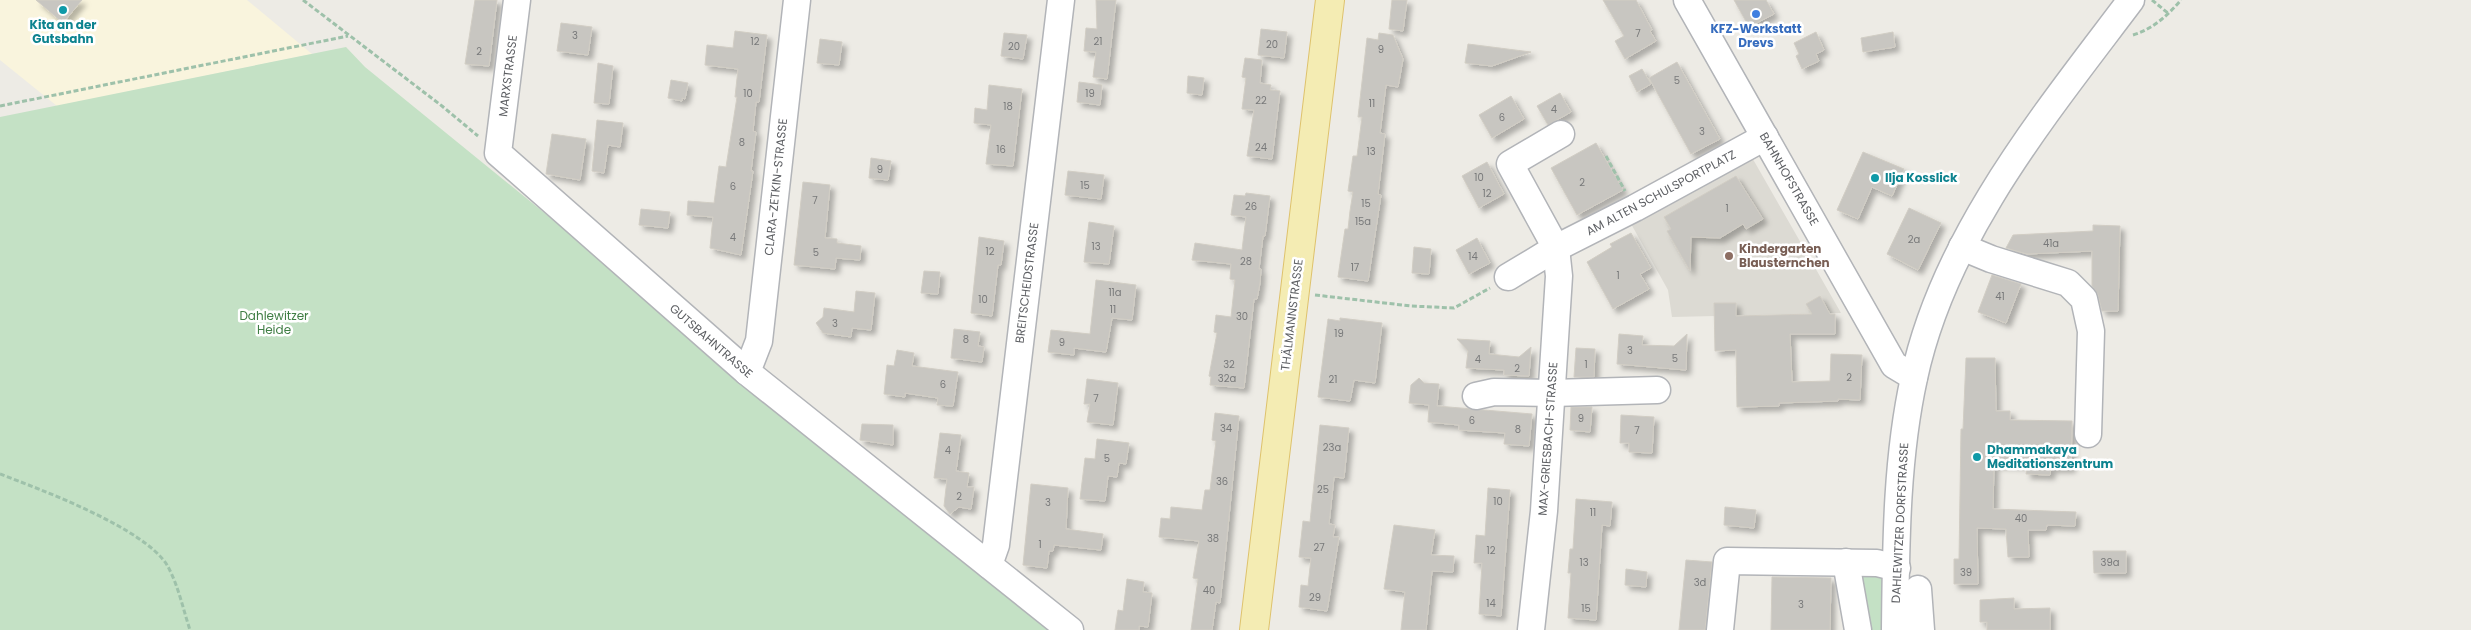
<svg xmlns="http://www.w3.org/2000/svg" width="2471" height="630" font-family="Poppins,sans-serif">
<style>
.commercial{fill:#f9f4dd}
.education{fill:#dcdad3}
.green{fill:#c4e1c5}
.building{fill:#c8c6c1;stroke:#d1cdc4;filter:url(#shadow)}
.lines{fill:none;stroke-linecap:round;stroke-linejoin:round}
.minor-casing{stroke:#b2b4b8;stroke-width:29}
.major-casing{stroke:#dec26c;stroke-width:30}
.path{stroke:#9ec1aa;stroke-width:3;stroke-dasharray:5 2.5;stroke-linecap:butt}
.minor{stroke:#fff;stroke-width:26}
.major{stroke:#f4ecb3;stroke-width:28}
.culture-dot{fill:#0f9aa8;stroke:#fff;stroke-width:2}
.shop-dot{fill:#3f7fe0;stroke:#fff;stroke-width:2}
.education-dot{fill:#8d6e63;stroke:#fff;stroke-width:2}
.labels{text-anchor:middle;stroke-width:5;stroke-linejoin:round;paint-order:stroke}
.number-label{font-size:10px;fill:#78797a}
.culture-label{font-size:12px;font-weight:bold;fill:#0d838f;stroke:#fff;text-anchor:start}
.shop-label{font-size:12px;font-weight:bold;fill:#366cbe;stroke:#fff}
.street-label{font-size:12px;fill:#5d5f63;stroke:#fff}
.education-label{font-size:12px;font-weight:bold;fill:#785e54;stroke:#fff;text-anchor:start}
.park-label{font-size:12px;fill:#407e45;stroke:#fff}
</style>
<defs>
<filter id="shadow"><feDropShadow dx="4.5" dy="4.5" stdDeviation="2.5" flood-color="#0004"/></filter>
</defs>
<rect width="100%" height="100%" fill="#edebe5"/>
<!-- commercial -->
<path class="commercial" d="M0,0H247L312,54L57,106L0,60Z"/>
<!-- education -->
<path class="education" d="M1750,154L1841,313L1672,317L1668,290L1630,222Z"/>
<!-- green -->
<g class="green">
<path d="M346,47L365,67L579,241L744,386L1053,630H0V117Z"/>
<path d="M1853,566L1885,568L1882,630H1863Z"/>
</g>
<!-- building -->
<g class="building">
<path d="M36,0H82L63,23Z"/>
<path d="M475,0H497L489,66L465,64Z"/>
<path d="M1096,0H1116L1107,79L1093,77L1096,52L1084,51L1086,28L1097,29Z"/>
<path d="M1392,0H1407L1403,31L1389,29Z"/>
<path d="M1603,0H1636L1652,30L1650,31L1656,41L1625,59L1615,41L1624,36Z"/>
<path d="M1734,0H1766L1774,14L1749,27Z"/>
<path d="M561,23L592,27L588,55L557,51Z"/>
<path d="M1261,29L1287,32L1284,58L1258,55Z"/>
<path d="M735,31L767,35L759,102H756L753,131L756,132L751,171H753L741,255L710,248L713,217L687,215L688,201L714,203L719,166L726,167L737,97H735L738,69L705,65L707,45L733,48Z"/>
<path d="M1816,32L1824,50L1816,54L1819,61L1802,69L1796,56L1799,54L1794,43Z"/>
<path d="M1893,32L1895,47L1863,52L1861,38Z"/>
<path d="M1004,33L1027,35L1023,59L1001,56Z"/>
<path d="M1379,33L1393,35L1403,59L1398,87L1386,85L1380,133L1385,134L1378,194L1381,195L1368,281L1338,277L1345,229H1348L1350,211L1353,192L1348,191L1353,156H1357L1362,117H1358L1367,38L1378,40Z"/>
<path d="M820,39L842,42L839,65L817,63Z"/>
<path d="M1468,44L1531,52L1492,66L1465,63Z"/>
<path d="M1245,58L1262,60L1260,83L1271,85L1270,90L1280,91L1272,159L1247,156L1254,110L1242,109L1246,78L1242,77Z"/>
<path d="M1677,62L1720,139L1691,154L1649,78Z"/>
<path d="M598,63L613,66L609,104L594,103Z"/>
<path d="M1642,69L1651,84L1637,92L1629,76Z"/>
<path d="M1188,76L1204,78L1202,95L1187,93Z"/>
<path d="M671,80L688,83L685,99L682,98V101L668,98Z"/>
<path d="M1079,82L1102,85L1100,105L1077,102Z"/>
<path d="M989,85L1022,89L1013,166L986,164L991,125L974,123L975,108L987,110Z"/>
<path d="M1560,93L1571,112L1548,125L1537,106Z"/>
<path d="M1511,96L1524,119L1492,138L1479,115Z"/>
<path d="M597,120L623,123L620,147L608,145L604,173L592,171Z"/>
<path d="M552,134L586,139L580,180L546,174Z"/>
<path d="M1596,143L1623,190L1577,215L1551,168Z"/>
<path d="M1863,152L1904,169L1892,196L1872,187L1858,219L1837,210Z"/>
<path d="M871,158L891,161L888,180L869,178Z"/>
<path d="M1487,162L1504,194L1479,208L1462,176Z"/>
<path d="M1068,171L1104,175L1101,199L1065,195Z"/>
<path d="M1736,176L1763,219L1746,229L1743,224L1720,238L1691,237L1690,271L1667,231L1671,229L1664,217Z"/>
<path d="M803,182L830,185L825,238L837,239V243L861,246L860,260L836,258L835,269L794,265Z"/>
<path d="M1246,193L1270,196L1265,236H1263L1259,269H1261L1260,283L1257,299H1254L1244,388L1210,385L1211,377L1209,376L1217,333L1214,332L1216,315L1231,317L1235,280L1230,279L1231,264L1192,260L1195,243L1242,250L1246,217L1231,215L1234,195L1245,196Z"/>
<path d="M1909,208L1941,223L1918,270L1887,254Z"/>
<path d="M641,209L670,212L668,228L639,225Z"/>
<path d="M1089,222L1114,226L1109,264L1084,262Z"/>
<path d="M2093,225L2120,226L2118,311H2102L2098,295L2092,286V251L2027,254L2006,248L2013,235L2093,231Z"/>
<path d="M1631,233L1651,268L1640,274L1649,289L1613,309L1587,262L1612,247L1610,244Z"/>
<path d="M979,237L1004,241L1001,265H998L992,316L971,313Z"/>
<path d="M1477,238L1490,263L1469,274L1456,250Z"/>
<path d="M1414,247L1431,249L1429,274L1412,273Z"/>
<path d="M924,271L940,272L938,294L921,293Z"/>
<path d="M1992,275L2021,284L2006,323L1978,312Z"/>
<path d="M1096,280L1136,285L1132,320L1112,318L1106,352L1074,348V355L1048,352L1051,330L1090,334Z"/>
<path d="M856,291L875,293L871,330L852,328L851,337L823,333L816,323L823,317L824,308L854,312Z"/>
<path d="M1820,296L1830,314H1835V334H1790L1792,382L1830,381L1831,354L1862,355L1860,400L1838,399V401L1779,403V406L1737,407L1736,350L1715,351L1714,303H1736V316L1812,314L1806,304Z"/>
<path d="M1340,318L1382,323L1375,383L1354,380L1350,401L1318,397L1328,319L1340,321Z"/>
<path d="M954,329L980,332L978,346L984,347L982,362L951,358Z"/>
<path d="M1619,334L1643,336L1642,345L1674,346L1687,334L1686,370L1617,364Z"/>
<path d="M1457,339L1490,341L1489,354L1519,357L1531,347L1529,376L1504,375V370L1466,368L1468,351Z"/>
<path d="M1576,348L1595,349L1594,377H1574Z"/>
<path d="M897,350L914,353L912,366L958,372L953,406L937,405L938,398L905,393V397L884,394L887,365L894,366Z"/>
<path d="M1966,358H1995L1996,411H2010V420L2072,421L2071,468H2051L2050,475L2026,474L2027,465L1994,464L1993,509L2076,512L2075,526L2047,525L2046,530H2028L2029,557H2008L2006,529L1977,528L1978,584H1954V559H1959L1961,429H1963Z"/>
<path d="M1419,378L1424,383L1439,384L1437,406L1532,414L1529,446L1504,444L1505,433L1459,430V425L1428,422L1429,405L1409,403L1411,385Z"/>
<path d="M1087,379L1118,383L1113,425L1087,422L1090,404H1084Z"/>
<path d="M1571,407H1592L1590,432L1570,430Z"/>
<path d="M1215,413L1239,416L1224,567L1220,603L1216,602L1212,630H1191L1198,579L1193,578L1199,541L1159,537L1161,518L1170,519L1171,507L1202,510L1205,490H1210L1216,441L1212,440Z"/>
<path d="M1621,415L1654,417L1652,453L1629,452V443H1620Z"/>
<path d="M862,424L893,425V445L860,440Z"/>
<path d="M1320,425L1349,428L1344,478L1334,477L1329,524L1335,525L1333,537H1339L1327,611L1299,607L1301,585L1308,586L1311,558L1299,557L1303,521L1310,522Z"/>
<path d="M940,433L961,435L956,471L969,473L967,487H974L971,509L959,507L950,514L944,506L947,479L934,478Z"/>
<path d="M1097,439L1129,443L1126,464L1119,463L1117,477L1108,476L1105,501L1080,499L1085,458L1095,459Z"/>
<path d="M1031,484L1068,488L1066,529L1103,534L1101,550L1054,545L1053,551H1049L1047,568L1023,565Z"/>
<path d="M1488,488L1510,490L1501,616L1479,614L1482,563H1474L1476,535L1485,536Z"/>
<path d="M1576,499L1612,502L1610,526L1602,525L1596,620L1568,618L1571,573H1568L1570,549H1573Z"/>
<path d="M1725,507L1756,510L1754,528L1724,525Z"/>
<path d="M1394,525L1435,530L1431,555L1454,556L1453,572L1432,571L1426,630H1401L1405,592L1384,589Z"/>
<path d="M2093,551H2126V573H2094Z"/>
<path d="M1686,560L1712,562L1705,630H1679Z"/>
<path d="M1626,569L1647,572L1646,587L1625,585Z"/>
<path d="M1772,577L1831,578L1830,630H1771Z"/>
<path d="M1127,579L1144,582L1143,592L1152,593L1148,627L1139,626V630H1115L1118,610L1123,611Z"/>
<path d="M2014,598V609L2050,608V630H1987V622H1980V600Z"/>
</g>
<g class="lines">
<defs>
<g id="minor">
<path d="M517,0L498,153L747,372L1070,630"/>
<path d="M1687,0L1894,365L1914,377"/>
<path d="M1962,247L1991,259L2068,283L2084,299L2091,331L2088,434"/>
<path d="M1508,277L1556,248L1635,208L1765,137"/>
<path d="M747,372L759,341L797,0"/>
<path d="M1476,396L1494,392L1552,393L1657,390"/>
<path d="M1846,562L1858,630"/>
<path d="M989,565L996,545L1061,0"/>
<path d="M1918,589L1921,630"/>
<path d="M1531,630L1544,511L1559,276L1556,248L1510,164L1561,134"/>
<path d="M1720,630L1727,561L1877,563L1897,568"/>
<path d="M1895,630C1896,546 1896,460 1914,378C1944,236 2046,113 2131,0"/>
</g>
<path id="major" d="M1254,630L1330,0"/>
</defs>
<!-- minor casing -->
<use href="#minor" class="minor-casing"/>
<!-- major casing -->
<use href="#major" class="major-casing"/>
<!-- path -->
<g class="path">
<path d="M303,0L442,106L478,136"/>
<path d="M2152,0L2169,14"/>
<path d="M2133,35C2153,29 2168,15 2181,0"/>
<path d="M0,106L348,36"/>
<path d="M1606,156L1625,191"/>
<path d="M1315,295L1411,306L1454,308L1490,288"/>
<path d="M0,474C42,490 144,528 167,565C178,584 183,609 190,630"/>
</g>
<!-- minor -->
<use href="#minor" class="minor"/>
<!-- major -->
<use href="#major" class="major"/>
</g>
<!-- markers -->
<g class="culture-dot">
<circle cx="63" cy="10" r="5"/>
<circle cx="1875" cy="178" r="5"/>
<circle cx="1977" cy="457" r="5"/>
</g>
<circle class="shop-dot" cx="1756" cy="14" r="5"/>
<circle class="education-dot" cx="1729" cy="256" r="5"/>
<g class="labels">
<!-- number labels -->
<g class="number-label">
<text x="1638" y="37">7</text>
<text x="575" y="39">3</text>
<text x="755" y="45">12</text>
<text x="1098" y="45">21</text>
<text x="1272" y="48">20</text>
<text x="1014" y="50">20</text>
<text x="1381" y="53">9</text>
<text x="479" y="55">2</text>
<text x="1677" y="84">5</text>
<text x="748" y="97">10</text>
<text x="1090" y="97">19</text>
<text x="1261" y="104">22</text>
<text x="1372" y="107">11</text>
<text x="1008" y="110">18</text>
<text x="1554" y="113">4</text>
<text x="1502" y="121">6</text>
<text x="1702" y="135">3</text>
<text x="742" y="146">8</text>
<text x="1261" y="151">24</text>
<text x="1001" y="153">16</text>
<text x="1371" y="155">13</text>
<text x="880" y="173">9</text>
<text x="1479" y="181">10</text>
<text x="1582" y="186">2</text>
<text x="1085" y="189">15</text>
<text x="733" y="190">6</text>
<text x="1487" y="197">12</text>
<text x="815" y="204">7</text>
<text x="1366" y="207">15</text>
<text x="1251" y="210">26</text>
<text x="1727" y="212">1</text>
<text x="1363" y="225">15a</text>
<text x="733" y="241">4</text>
<text x="1914" y="243">2a</text>
<text x="2051" y="247">41a</text>
<text x="1096" y="250">13</text>
<text x="990" y="255">12</text>
<text x="816" y="256">5</text>
<text x="1473" y="260">14</text>
<text x="1246" y="265">28</text>
<text x="1355" y="271">17</text>
<text x="1618" y="279">1</text>
<text x="1115" y="296">11a</text>
<text x="2000" y="300">41</text>
<text x="983" y="303">10</text>
<text x="1113" y="313">11</text>
<text x="1242" y="320">30</text>
<text x="835" y="327">3</text>
<text x="1339" y="337">19</text>
<text x="966" y="343">8</text>
<text x="1062" y="346">9</text>
<text x="1630" y="354">3</text>
<text x="1675" y="362">5</text>
<text x="1478" y="363">4</text>
<text x="1229" y="368">32</text>
<text x="1586" y="368">1</text>
<text x="1517" y="372">2</text>
<text x="1849" y="381">2</text>
<text x="1227" y="382">32a</text>
<text x="1333" y="383">21</text>
<text x="943" y="388">6</text>
<text x="1096" y="402">7</text>
<text x="1581" y="422">9</text>
<text x="1472" y="424">6</text>
<text x="1226" y="432">34</text>
<text x="1518" y="433">8</text>
<text x="1637" y="434">7</text>
<text x="1332" y="451">23a</text>
<text x="948" y="454">4</text>
<text x="1107" y="462">5</text>
<text x="1222" y="485">36</text>
<text x="1323" y="493">25</text>
<text x="959" y="500">2</text>
<text x="1498" y="505">10</text>
<text x="1048" y="506">3</text>
<text x="1593" y="516">11</text>
<text x="2021" y="522">40</text>
<text x="1213" y="542">38</text>
<text x="1040" y="548">1</text>
<text x="1319" y="551">27</text>
<text x="1491" y="554">12</text>
<text x="1584" y="566">13</text>
<text x="2110" y="566">39a</text>
<text x="1966" y="576">39</text>
<text x="1700" y="586">3d</text>
<text x="1209" y="594">40</text>
<text x="1315" y="601">29</text>
<text x="1491" y="607">14</text>
<text x="1801" y="608">3</text>
<text x="1586" y="612">15</text>
</g>
<!-- culture labels -->
<g class="culture-label">
<text x="63" y="29" text-anchor="middle">Kita an der<tspan x="63" dy="14">Gutsbahn</tspan></text>
<text x="1885" y="182">Ilja Kosslick</text>
<text x="1987" y="454">Dhammakaya<tspan x="1987" dy="14">Meditationszentrum</tspan></text>
</g>
<!-- shop labels -->
<g class="shop-label">
<text x="1756" y="33">KFZ-Werkstatt<tspan x="1756" dy="14">Drevs</tspan></text>
</g>
<!-- street labels -->
<g class="street-label">
<text transform="translate(508 76) rotate(-83)" y="4">MARXSTRASSE</text>
<text transform="translate(1789 179) rotate(60)" y="4">BAHNHOFSTRASSE</text>
<text transform="translate(776 187) rotate(-84)" y="4">CLARA-ZETKIN-STRASSE</text>
<text transform="translate(1661 193) rotate(-28)" y="4">AM ALTEN SCHULSPORTPLATZ</text>
<text transform="translate(1027 283) rotate(-83)" y="4">BREITSCHEIDSTRASSE</text>
<text transform="translate(1292 315) rotate(-83)" y="4">THÄLMANNSTRASSE</text>
<text transform="translate(711 341) rotate(41)" y="4">GUTSBAHNTRASSE</text>
<text transform="translate(1548 439) rotate(-86)" y="4">MAX-GRIESBACH-STRASSE</text>
<text transform="translate(1900 523) rotate(-87)" y="4">DAHLEWITZER DORFSTRASSE</text>
</g>
<!-- education labels -->
<g class="education-label">
<text x="1739" y="253">Kindergarten<tspan x="1739" dy="14">Blausternchen</tspan></text>
</g>
<!-- park labels -->
<g class="park-label">
<text x="274" y="320">Dahlewitzer<tspan x="274" dy="14">Heide</tspan></text>
</g>
</g>
</svg>
